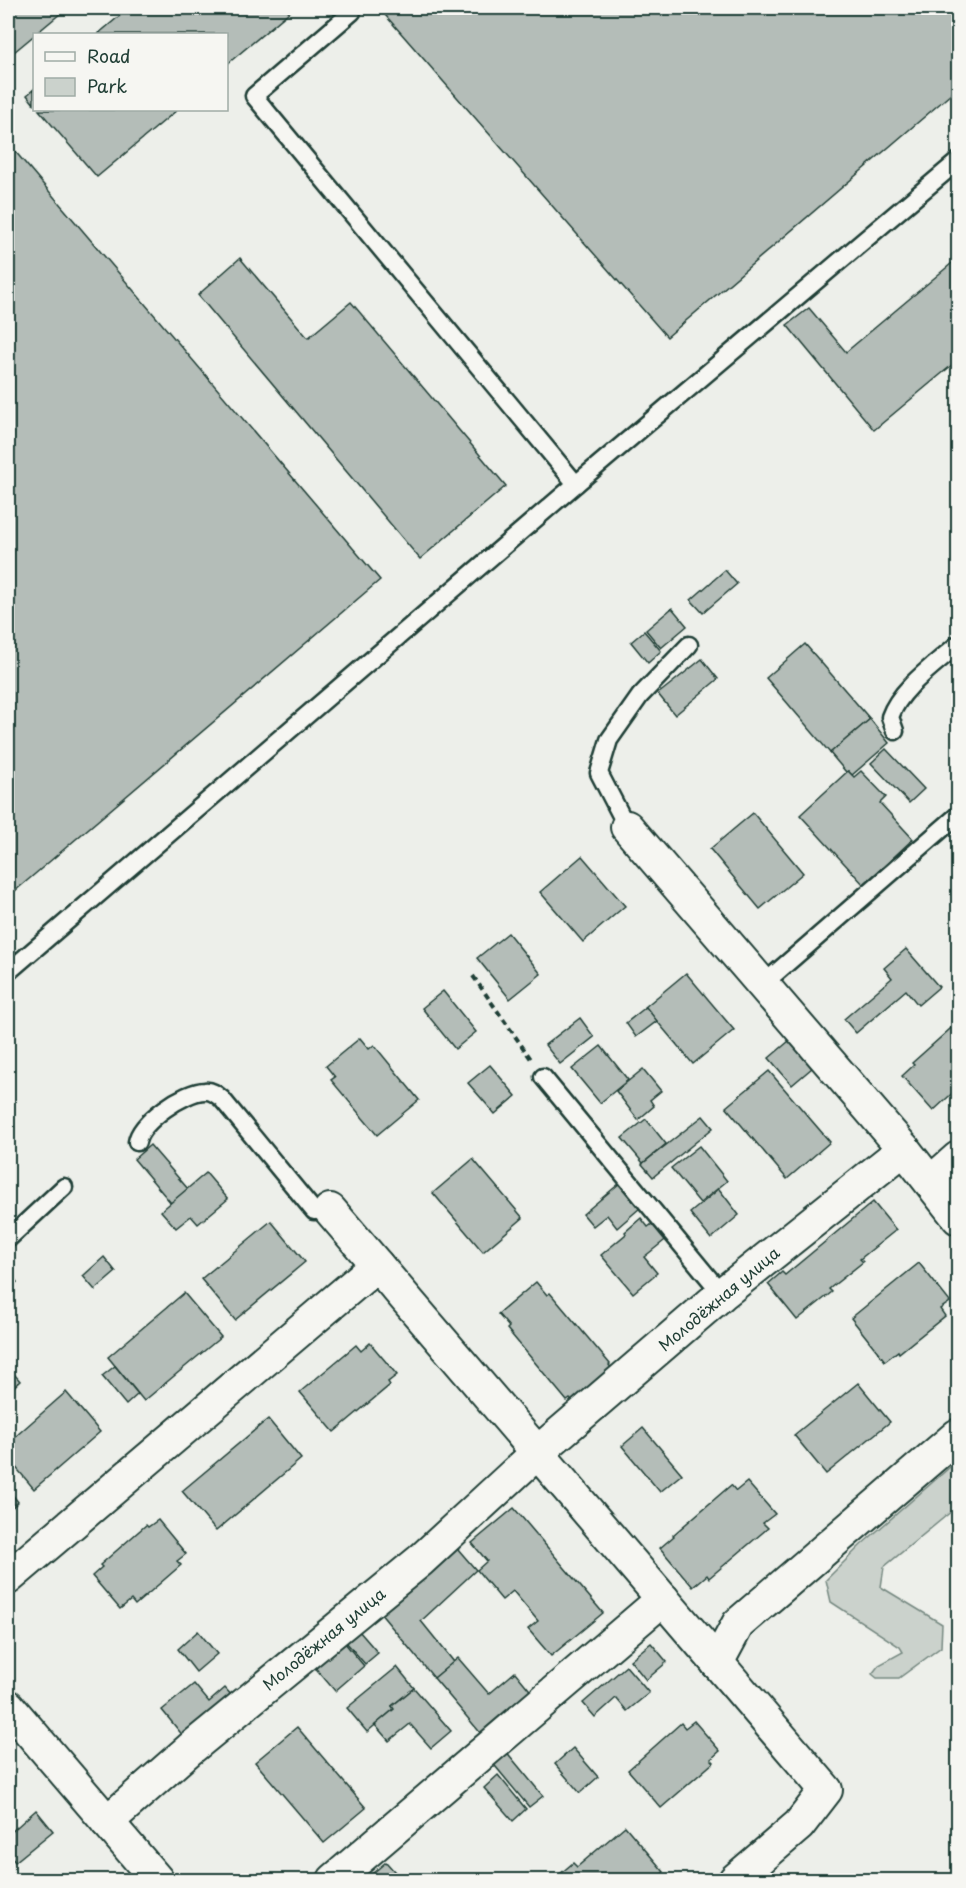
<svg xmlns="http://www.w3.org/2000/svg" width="966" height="1888" font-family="'Playpen Sans',sans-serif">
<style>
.green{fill:#cbd2cc;stroke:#758880;stroke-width:1.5}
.building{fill:#b4bdb8;stroke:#1f3d34;stroke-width:1.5}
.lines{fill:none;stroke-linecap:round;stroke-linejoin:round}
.service-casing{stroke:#1f3d34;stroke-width:21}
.minor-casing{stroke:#1f3d34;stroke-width:36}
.path{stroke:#1f3d34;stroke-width:4;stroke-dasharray:6 4.5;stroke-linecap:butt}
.service{stroke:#f6f6f2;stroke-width:16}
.minor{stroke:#f6f6f2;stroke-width:32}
.labels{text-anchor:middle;stroke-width:4.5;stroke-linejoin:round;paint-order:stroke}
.street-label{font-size:16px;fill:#1f3d34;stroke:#f6f6f2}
</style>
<rect width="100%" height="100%" fill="#edefea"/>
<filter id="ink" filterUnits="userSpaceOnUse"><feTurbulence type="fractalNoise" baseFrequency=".0167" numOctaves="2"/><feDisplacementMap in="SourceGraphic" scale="12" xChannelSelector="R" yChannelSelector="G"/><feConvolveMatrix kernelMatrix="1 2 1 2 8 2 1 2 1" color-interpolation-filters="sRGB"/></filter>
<g filter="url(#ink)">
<!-- green -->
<path class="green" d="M958,1460V1506L884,1567L881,1587L942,1624L941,1647L899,1678H877L872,1674L879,1665L903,1652L900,1647L831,1602L826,1580L861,1545Z"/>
<!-- building -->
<g class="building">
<path d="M8,8H67L8,57Z"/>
<path d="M129,8H294L226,65V34H98Z"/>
<path d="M379,8H958V88L667,337Z"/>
<path d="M34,89V104L27,95Z"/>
<path d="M39,110H177L97,177Z"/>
<path d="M8,143L380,580L8,897Z"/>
<path d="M240,258L308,338L351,302L506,486L420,559L198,295Z"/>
<path d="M958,258V360L874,430L787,325L809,308L846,352Z"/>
<path d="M725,570L737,584L703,613L691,600Z"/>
<path d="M672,608L687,626L661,648L646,630Z"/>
<path d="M644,631L661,651L648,663L631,642Z"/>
<path d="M805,644L870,719L830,753L766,678Z"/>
<path d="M702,659L718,679L675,715L658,694Z"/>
<path d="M870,719L889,743L852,775L848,771L846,772L830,753Z"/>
<path d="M886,749L924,789L909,803L871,763Z"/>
<path d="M848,771L854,777L861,771L886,797L880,803L913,839L864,885L800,815Z"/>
<path d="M753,813L803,873L760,909L710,849Z"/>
<path d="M582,856L625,906L583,942L540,892Z"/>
<path d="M508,933L541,974L510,999L477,958Z"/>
<path d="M906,949L939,987L918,1005L906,990L856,1033L844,1019L892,978L884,968Z"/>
<path d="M686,973L734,1030L693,1064L645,1007Z"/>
<path d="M443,991L476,1032L455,1049L422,1008Z"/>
<path d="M646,1007L657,1021L636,1037L626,1023Z"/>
<path d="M580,1018L594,1037L560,1064L545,1045Z"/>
<path d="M958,1022V1088L933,1111L902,1076L914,1065L912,1063Z"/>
<path d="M360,1038L369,1049L374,1045L419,1100L377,1135L331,1080L335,1077L326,1066Z"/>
<path d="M789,1041L812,1068L792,1085L769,1058Z"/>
<path d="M601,1046L628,1080L600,1103L572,1069Z"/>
<path d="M490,1065L516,1096L495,1114L468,1083Z"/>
<path d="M643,1069L661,1091L650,1100L654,1106L638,1120L616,1091Z"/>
<path d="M769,1071L830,1142L787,1179L726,1107Z"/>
<path d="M703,1116L713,1128L653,1177L642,1164Z"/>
<path d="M646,1119L666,1144L643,1163L622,1138Z"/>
<path d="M150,1145L188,1189L171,1203L134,1159Z"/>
<path d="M699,1146L727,1181L700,1203L671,1168Z"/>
<path d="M473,1159L523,1218L483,1252L433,1193Z"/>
<path d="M206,1173L228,1199L198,1224L191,1216L176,1228L161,1211Z"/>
<path d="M620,1183L640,1208L617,1228L607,1215L593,1226L583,1214Z"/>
<path d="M719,1189L739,1215L711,1239L690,1213Z"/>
<path d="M873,1202L896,1230L860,1259L863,1262L829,1289L832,1292L797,1320L768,1284L782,1272L785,1275Z"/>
<path d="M641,1218L648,1227L656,1221L669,1237L644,1257L657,1273L633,1293L601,1255L626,1234L625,1232Z"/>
<path d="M271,1221L305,1262L235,1320L201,1279Z"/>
<path d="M104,1257L116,1272L95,1290L83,1276Z"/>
<path d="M919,1263L950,1302L940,1309L945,1316L899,1353L898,1351L885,1361L851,1318Z"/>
<path d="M8,1270L17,1282L8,1289Z"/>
<path d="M536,1282L547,1295L550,1293L610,1364L609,1365L616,1374L577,1408L570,1399L567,1401L507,1329L509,1327L498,1314Z"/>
<path d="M184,1293L221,1337L144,1401L108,1357Z"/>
<path d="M370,1343L397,1375L388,1382L390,1385L334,1432L300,1392L356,1345L361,1351Z"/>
<path d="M115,1366L138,1394L126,1405L102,1376Z"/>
<path d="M8,1367L20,1381L8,1392Z"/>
<path d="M858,1383L890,1422L826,1474L794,1435Z"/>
<path d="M66,1392L100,1432L34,1489L8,1458V1443Z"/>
<path d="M268,1419L301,1459L216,1531L182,1491Z"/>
<path d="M643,1428L682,1474L660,1492L622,1446Z"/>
<path d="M747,1482L775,1514L763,1523L768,1528L709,1578L707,1575L693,1587L660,1548L674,1536L673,1535L731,1485L736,1491Z"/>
<path d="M8,1489L18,1502L8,1511Z"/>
<path d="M514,1508L603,1613L551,1656L528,1629L538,1621L513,1591L502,1600L477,1570L487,1561L472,1543Z"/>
<path d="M158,1520L186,1554L177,1561L181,1565L135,1605L131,1600L120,1609L92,1576L102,1567L100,1565L146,1525L148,1527Z"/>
<path d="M457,1548L476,1570L421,1621L454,1662L434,1678L380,1613Z"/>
<path d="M198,1631L217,1654L196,1672L178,1649Z"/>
<path d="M359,1631L378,1653L365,1664L346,1642Z"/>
<path d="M344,1642L364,1666L335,1691L312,1664Z"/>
<path d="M651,1643L667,1662L646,1680L630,1660Z"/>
<path d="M458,1658L489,1694L515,1672L533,1694L483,1736L434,1678Z"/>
<path d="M626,1666L649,1693L627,1711L616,1698L595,1717L583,1703Z"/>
<path d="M397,1667L414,1688L392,1706L394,1709L367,1732L347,1708Z"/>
<path d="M194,1684L209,1702L225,1688L233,1697L184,1737L162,1710Z"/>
<path d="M414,1688L451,1731L431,1748L410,1724L389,1741L375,1725L394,1709L392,1706Z"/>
<path d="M694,1721L720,1751L711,1759L714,1762L661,1808L628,1770L681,1723L685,1728Z"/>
<path d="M297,1727L366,1808L324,1843L255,1762Z"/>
<path d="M573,1748L598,1777L580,1793L555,1764Z"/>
<path d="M505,1750L543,1796L529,1807L491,1761Z"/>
<path d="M498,1775L526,1809L513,1821L484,1788Z"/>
<path d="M36,1810L53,1831L15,1862L8,1853V1835Z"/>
<path d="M625,1826L664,1872L654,1880H556L554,1879L573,1863L577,1867Z"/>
<path d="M386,1862L402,1880H368L366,1879Z"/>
<path d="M8,1869L17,1880H8Z"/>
</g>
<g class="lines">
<defs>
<g id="service">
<path d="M352,12L254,96L576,484"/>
<path d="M895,731L890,717C900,688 936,664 958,644"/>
<path d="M627,827L599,773L609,740L640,696L689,645"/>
<path d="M8,972L576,484L958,161"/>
<path d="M762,985L958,815"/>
<path d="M543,1077L722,1294"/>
<path d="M137,1142C140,1122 185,1091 205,1091C212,1090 217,1095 222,1099L314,1211L330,1210"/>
<path d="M8,1239L64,1187"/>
</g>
<g id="minor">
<path d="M627,827L904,1149L958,1218"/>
<path d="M931,1182L958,1158"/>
<path d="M330,1210L826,1790L799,1825L735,1880"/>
<path d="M8,1578L377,1265"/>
<path d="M717,1663L738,1624L958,1435"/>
<path d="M8,1706L157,1880"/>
<path d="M107,1822L190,1749L421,1560L538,1452L722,1294L904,1149"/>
<path d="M334,1880L663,1599"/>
</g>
</defs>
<!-- service casing -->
<use href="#service" class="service-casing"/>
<!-- minor casing -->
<use href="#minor" class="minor-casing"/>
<!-- path -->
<path class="path" d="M473,976L531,1059"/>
<!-- service -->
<use href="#service" class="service"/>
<!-- minor -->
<use href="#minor" class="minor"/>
</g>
</g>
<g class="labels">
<!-- street labels -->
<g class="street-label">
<text transform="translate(719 1299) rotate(-40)" y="6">Молодёжная улица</text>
<text transform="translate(324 1639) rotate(-39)" y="6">Молодёжная улица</text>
</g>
</g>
<!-- margin -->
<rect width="966" height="1888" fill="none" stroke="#f6f6f2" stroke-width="30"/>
<rect x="15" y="15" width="936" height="1858" fill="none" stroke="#1f3d34" stroke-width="2" filter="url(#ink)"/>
<!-- legend -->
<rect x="33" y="33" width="195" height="78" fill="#f6f6f2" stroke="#a0aca6" stroke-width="1.5"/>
<rect x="45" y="52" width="30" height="9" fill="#f6f6f2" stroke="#a0aca6" stroke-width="1.5"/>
<text x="87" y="63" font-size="18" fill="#1f3d34">Road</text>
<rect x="45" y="78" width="30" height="18" fill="#cbd2cc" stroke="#a0aca6" stroke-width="1.5"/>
<text x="87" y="93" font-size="18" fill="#1f3d34">Park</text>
</svg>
